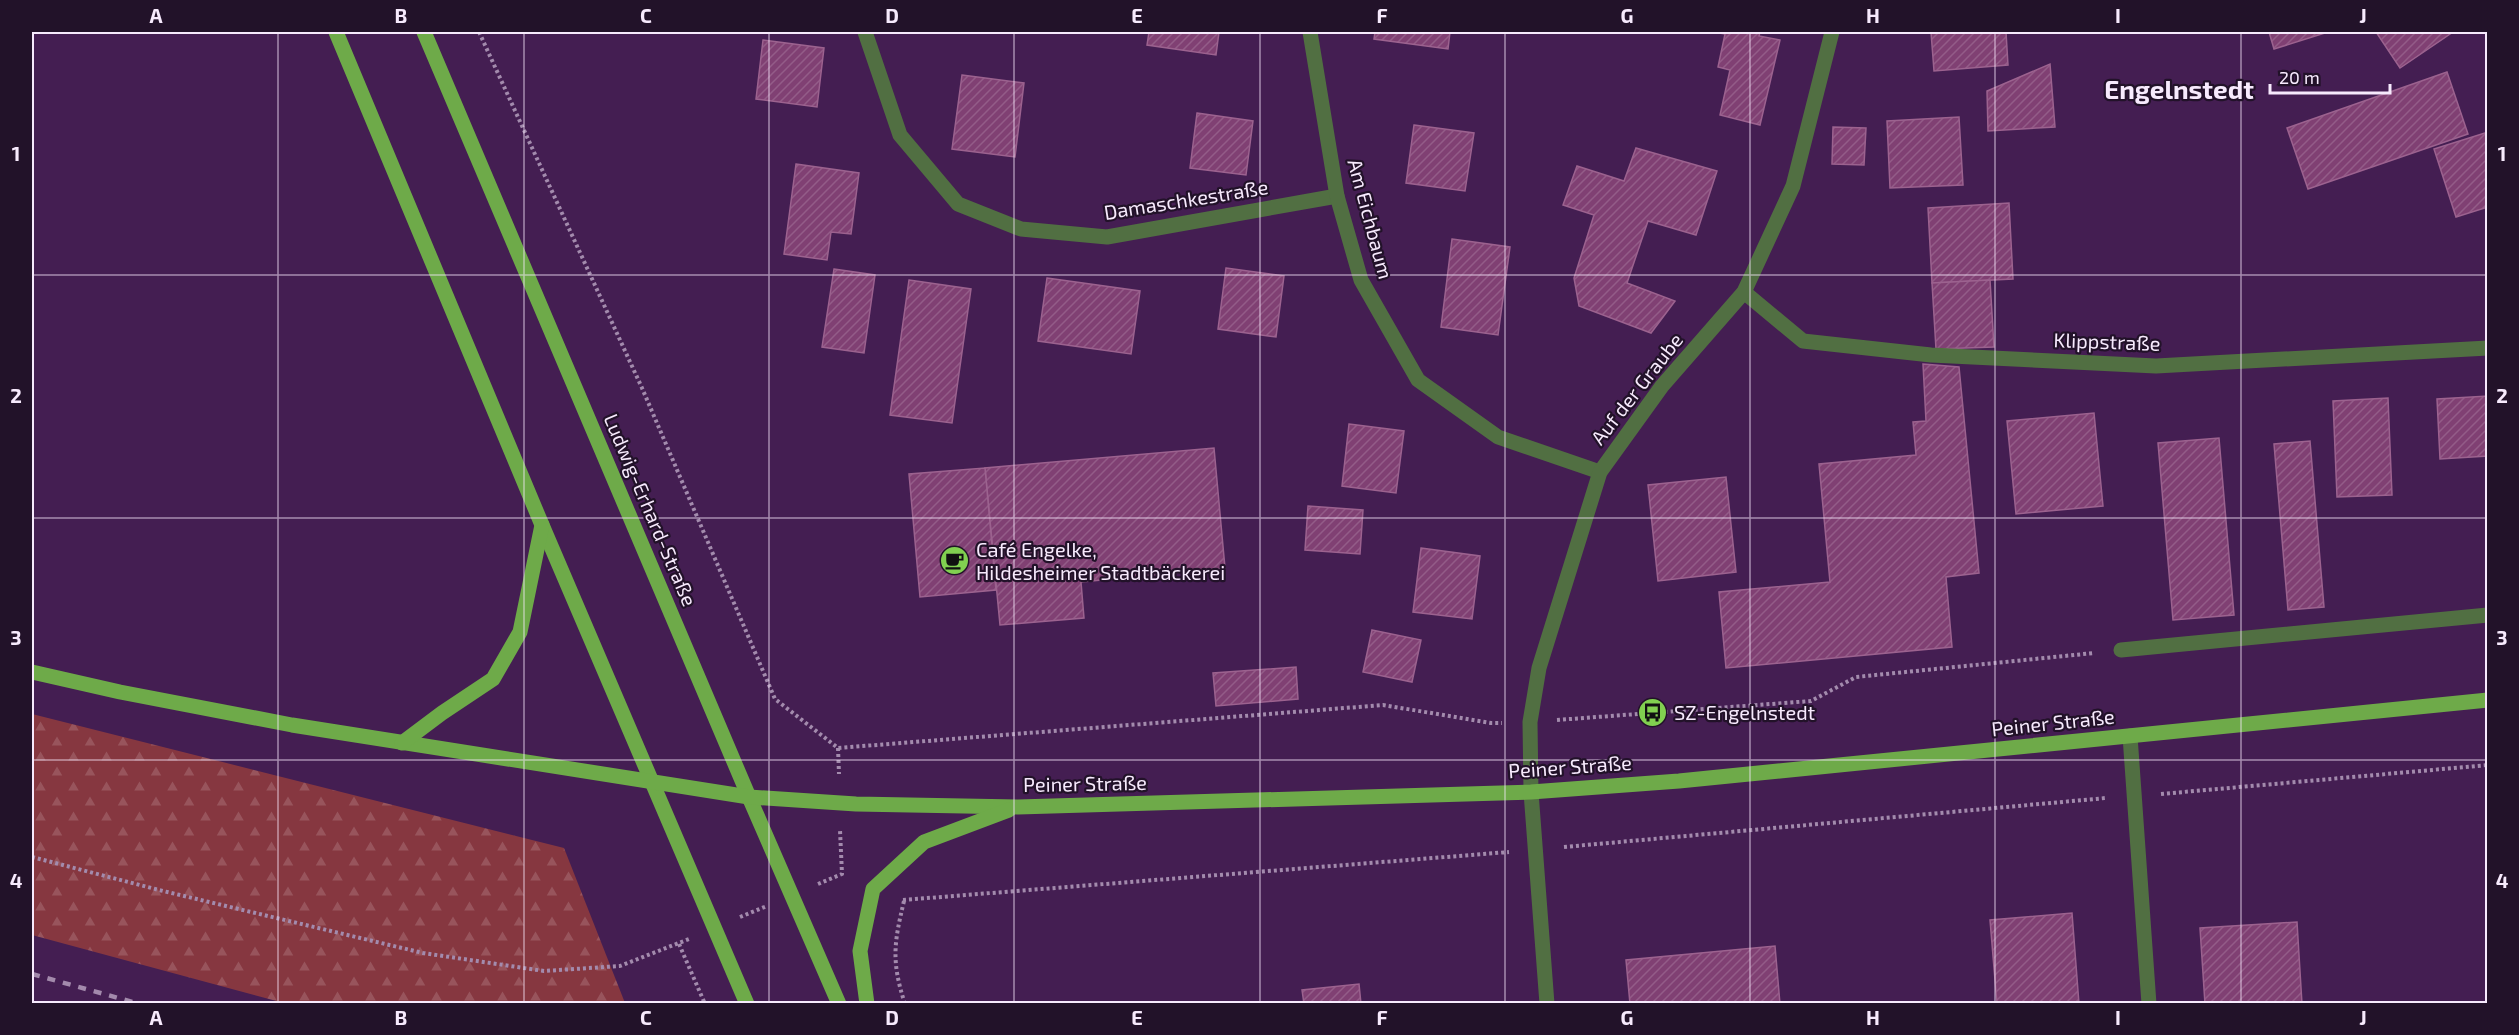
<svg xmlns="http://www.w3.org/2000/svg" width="2519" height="1035" font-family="'Exo 2',sans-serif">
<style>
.forest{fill:url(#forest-firs)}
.building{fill:url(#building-hatch);stroke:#9c628f;stroke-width:1.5}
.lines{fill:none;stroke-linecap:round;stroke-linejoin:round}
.path{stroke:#a38bad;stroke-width:4;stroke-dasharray:3 3;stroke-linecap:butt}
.minor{stroke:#516f42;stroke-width:15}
.major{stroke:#6eaa49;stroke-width:15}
.rail{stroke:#a38aac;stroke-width:4.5;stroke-dasharray:8 8;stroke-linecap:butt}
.grid{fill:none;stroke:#f7eafd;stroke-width:1.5;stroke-opacity:0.55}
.labels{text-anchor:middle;stroke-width:4.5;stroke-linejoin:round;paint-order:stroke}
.street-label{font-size:20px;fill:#f7eafd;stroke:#221229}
.poi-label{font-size:20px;fill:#f7eafd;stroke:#221229;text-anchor:start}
.district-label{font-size:26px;font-weight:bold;fill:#f7eafd;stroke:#221229}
.neatline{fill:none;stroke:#f7eafd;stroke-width:2}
.grid-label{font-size:20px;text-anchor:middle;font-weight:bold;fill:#f7eafd}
</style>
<defs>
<pattern id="forest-firs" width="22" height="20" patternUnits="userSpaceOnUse" patternTransform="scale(1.5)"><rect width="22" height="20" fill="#863740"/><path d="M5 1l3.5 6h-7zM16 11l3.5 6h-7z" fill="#98545c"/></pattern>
<pattern id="building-hatch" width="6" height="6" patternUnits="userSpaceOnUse" patternTransform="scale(1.5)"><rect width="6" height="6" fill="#804073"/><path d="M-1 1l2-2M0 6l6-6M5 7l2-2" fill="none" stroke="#935c88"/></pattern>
</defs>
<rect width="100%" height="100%" fill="#441e52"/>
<!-- forest -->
<path class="forest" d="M32,714L564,848L625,1003H284L32,935Z"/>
<!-- building -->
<g class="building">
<path d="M1149,32H1219L1216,55L1147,45Z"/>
<path d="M1375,32H1450L1448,49L1374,39Z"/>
<path d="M1714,32H1760L1759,36L1780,40L1760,125L1720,115L1730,70L1718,67L1725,34Z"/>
<path d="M1931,32H2006L2008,65L1934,71Z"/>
<path d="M2269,32H2328L2274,49Z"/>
<path d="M2376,32H2453L2400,68Z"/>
<path d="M763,40L824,48L817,107L756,99Z"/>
<path d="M2050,64L2055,127L1988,131L1987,91Z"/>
<path d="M2447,72L2468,134L2308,189L2287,128Z"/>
<path d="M962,75L1024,83L1015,157L952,149Z"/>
<path d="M1197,113L1253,121L1246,175L1190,168Z"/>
<path d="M1959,117L1963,185L1890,188L1887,121Z"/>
<path d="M1414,125L1474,133L1465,191L1406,183Z"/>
<path d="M1833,127L1866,128L1864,165L1832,164Z"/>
<path d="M2488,132V207L2456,217L2434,149Z"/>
<path d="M1636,148L1717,171L1696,235L1648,221L1627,283L1675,301L1651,333L1579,306L1574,278L1594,215L1563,205L1577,166L1624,181Z"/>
<path d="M796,164L859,173L851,234L831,232L827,260L784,254Z"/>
<path d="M2009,203L2013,279L1932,283L1928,208Z"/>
<path d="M1452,239L1510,247L1498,335L1441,327Z"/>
<path d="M1226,268L1284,276L1276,337L1218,329Z"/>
<path d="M834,269L875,275L864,353L822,347Z"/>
<path d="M1047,278L1140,291L1131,354L1038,341Z"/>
<path d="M909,280L971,289L952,423L890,415Z"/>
<path d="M1990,280L1994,347L1936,349L1932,283Z"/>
<path d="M1923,364L1959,367L1979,573L1946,577L1952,647L1726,668L1719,592L1830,582L1819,464L1916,455L1913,422L1926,421Z"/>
<path d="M2488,396V456L2440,459L2437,399Z"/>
<path d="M2388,398L2392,495L2337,497L2333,401Z"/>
<path d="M2094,413L2103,506L2016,514L2007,421Z"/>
<path d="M1349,424L1404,431L1396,493L1342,486Z"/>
<path d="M2219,438L2234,615L2173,620L2158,443Z"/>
<path d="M2310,441L2324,607L2288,610L2274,444Z"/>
<path d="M1214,448L1225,568L1081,582L1084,618L1000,625L985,468Z"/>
<path d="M985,468L996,590L920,597L909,474Z"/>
<path d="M1726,477L1736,572L1658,581L1648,485Z"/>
<path d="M1308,506L1363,510L1360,554L1305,550Z"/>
<path d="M1421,548L1480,556L1472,619L1413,612Z"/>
<path d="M1372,630L1421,640L1412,682L1363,672Z"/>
<path d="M1296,667L1298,699L1216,706L1213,673Z"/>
<path d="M2072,913L2079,1004H1997L1990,920Z"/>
<path d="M2297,922L2302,1004H2205L2200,928Z"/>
<path d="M1775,946L1780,1004H1630L1626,960Z"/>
<path d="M1359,984L1361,1004H1304L1302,990Z"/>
</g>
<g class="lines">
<!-- path -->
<g class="path">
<path d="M479,32L642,388L775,699L838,748L1383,705L1491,723H1502"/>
<path d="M1557,720L1811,701L1856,677L2094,653"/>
<path d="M838,748L839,774"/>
<path d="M2161,794L2488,765"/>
<path d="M1564,847L2106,798"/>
<path d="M32,857L159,890L423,953L544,971L620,966L689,939"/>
<path d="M818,884L842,874L840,830"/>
<path d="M903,900L1509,852"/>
<path d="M904,901C894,943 891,961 905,1004"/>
<path d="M740,917L767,906"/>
<path d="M679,944L705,1004"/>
</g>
<!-- minor -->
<g class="minor">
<path d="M865,32L900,135L958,204L1021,229L1107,237L1337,196"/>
<path d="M1310,32L1337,196L1361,280L1418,380L1498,437L1600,472"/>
<path d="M1744,292L1803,341L1931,355L2156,366L2488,348"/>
<path d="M2121,650L2488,615"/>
<path d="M2130,736L2149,1004"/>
<path d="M1547,1004L1531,792L1530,722L1539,668L1600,472L1662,386L1744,292L1793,186L1832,32"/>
</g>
<!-- major -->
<g class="major">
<path d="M336,32L542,525L747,1004"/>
<path d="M424,32L749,797L839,1004"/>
<path d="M32,672L120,692L292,725L749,797L856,804L1018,807L1531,792L1679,781L2488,700"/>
<path d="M402,743L442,713L493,679L520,632L542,525"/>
<path d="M867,1004L860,951L873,889L924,842L1009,810"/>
</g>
<!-- rail -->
<path class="rail" d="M32,974L140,1004"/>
</g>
<!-- grid -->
<path class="grid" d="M278,32V1004M524,32V1004M769,32V1004M1014,32V1004M1260,32V1004M1505,32V1004M1750,32V1004M1995,32V1004M2241,32V1004M32,275H2488M32,518H2488M32,760H2488"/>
<!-- icons -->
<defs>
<symbol id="cafe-disc" viewBox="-11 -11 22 22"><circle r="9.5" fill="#81d050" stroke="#221229"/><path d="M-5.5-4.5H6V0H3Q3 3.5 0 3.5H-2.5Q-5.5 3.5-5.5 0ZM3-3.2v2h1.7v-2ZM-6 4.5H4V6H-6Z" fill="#111"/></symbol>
<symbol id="bus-disc" viewBox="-11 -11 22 22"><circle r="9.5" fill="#81d050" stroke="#221229"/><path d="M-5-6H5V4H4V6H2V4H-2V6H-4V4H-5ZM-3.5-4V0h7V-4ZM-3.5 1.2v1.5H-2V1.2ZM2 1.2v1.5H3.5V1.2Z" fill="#111"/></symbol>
</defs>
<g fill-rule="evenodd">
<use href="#cafe-disc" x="938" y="544" width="33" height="33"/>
<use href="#bus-disc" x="1636" y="696" width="33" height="33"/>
</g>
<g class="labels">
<!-- street labels -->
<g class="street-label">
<text transform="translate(1186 200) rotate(-9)" y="7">Damaschkestraße</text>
<text transform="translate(1370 219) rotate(75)" y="7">Am Eichbaum</text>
<text transform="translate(2107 342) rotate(2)" y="7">Klippstraße</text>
<text transform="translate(1637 389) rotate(-52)" y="7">Auf der Graube</text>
<text transform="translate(650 510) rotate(67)" y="7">Ludwig-Erhard-Straße</text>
<text transform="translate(2053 723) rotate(-6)" y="7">Peiner Straße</text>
<text transform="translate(1570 767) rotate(-4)" y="7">Peiner Straße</text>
<text transform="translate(1085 784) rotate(-1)" y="7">Peiner Straße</text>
</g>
<!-- poi labels -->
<g class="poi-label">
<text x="976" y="557">Café Engelke,<tspan x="976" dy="23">Hildesheimer Stadtbäckerei</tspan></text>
<text x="1674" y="720">SZ-Engelnstedt</text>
</g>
<!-- district labels -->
<g class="district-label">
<text x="2179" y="99">Engelnstedt</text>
</g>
</g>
<!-- border -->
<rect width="2519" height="1035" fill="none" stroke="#221229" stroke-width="66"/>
<!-- scale -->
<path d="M2270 84v9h120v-9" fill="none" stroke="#f7eafd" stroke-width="3"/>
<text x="2279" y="84" font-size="18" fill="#f7eafd" stroke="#221229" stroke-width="4.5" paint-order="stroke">20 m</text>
<rect x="33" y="33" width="2453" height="969" class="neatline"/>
<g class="grid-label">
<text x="156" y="23">A</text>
<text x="401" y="23">B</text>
<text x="646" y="23">C</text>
<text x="892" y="23">D</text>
<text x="1137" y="23">E</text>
<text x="1382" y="23">F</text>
<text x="1627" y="23">G</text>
<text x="1873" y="23">H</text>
<text x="2118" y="23">I</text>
<text x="2363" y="23">J</text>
<text x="16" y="161">1</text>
<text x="2502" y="161">1</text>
<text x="16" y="403">2</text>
<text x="2502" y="403">2</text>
<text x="16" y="645">3</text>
<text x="2502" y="645">3</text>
<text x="16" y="888">4</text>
<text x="2502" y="888">4</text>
<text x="156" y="1025">A</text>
<text x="401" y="1025">B</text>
<text x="646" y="1025">C</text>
<text x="892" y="1025">D</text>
<text x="1137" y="1025">E</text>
<text x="1382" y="1025">F</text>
<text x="1627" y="1025">G</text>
<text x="1873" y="1025">H</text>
<text x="2118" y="1025">I</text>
<text x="2363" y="1025">J</text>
</g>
</svg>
